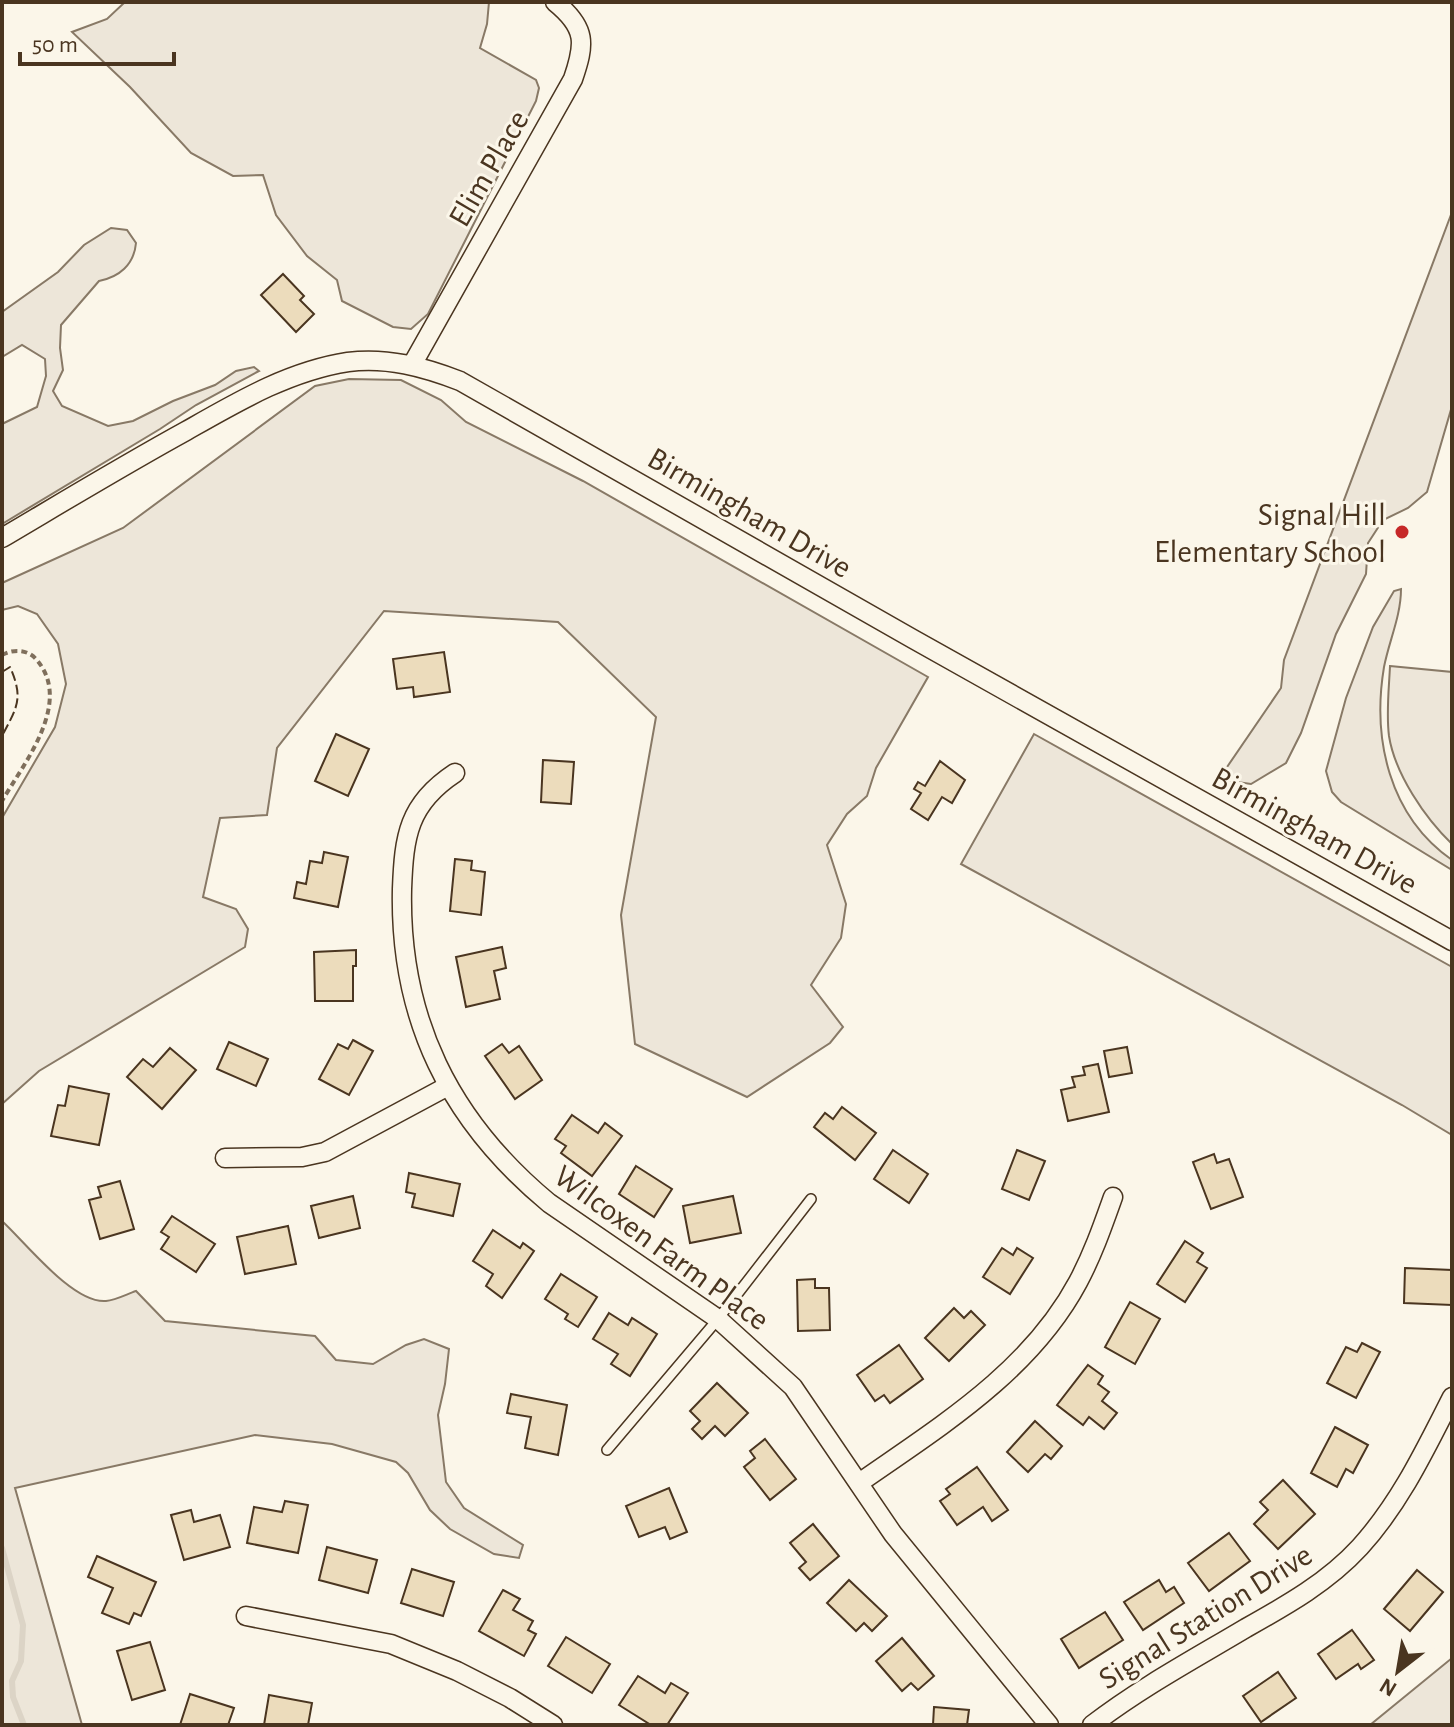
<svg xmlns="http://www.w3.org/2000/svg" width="1454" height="1727" font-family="'Alegreya Sans',sans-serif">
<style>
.green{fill:#ede6d9;stroke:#887966;stroke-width:2}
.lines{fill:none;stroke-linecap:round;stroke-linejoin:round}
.stream{stroke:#dcd4c6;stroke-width:6}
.building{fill:#ecdcbc;stroke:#4a3520;stroke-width:2}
.service-casing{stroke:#4a3520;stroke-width:12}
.minor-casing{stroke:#4a3520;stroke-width:21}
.path{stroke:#7f6f5c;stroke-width:4;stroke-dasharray:6 4;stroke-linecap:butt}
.service{stroke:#fbf6e9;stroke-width:9}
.minor{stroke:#fbf6e9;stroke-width:18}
.fence{stroke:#4a3520;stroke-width:2;stroke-dasharray:10 4;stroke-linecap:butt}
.poi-dot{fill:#c62828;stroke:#fbf6e9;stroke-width:3}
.labels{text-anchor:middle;stroke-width:6;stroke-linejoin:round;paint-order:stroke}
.street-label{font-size:32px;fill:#4a3520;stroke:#fbf6e9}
.poi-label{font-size:32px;fill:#4a3520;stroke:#fbf6e9;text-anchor:end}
</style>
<rect width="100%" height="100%" fill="#fbf6e9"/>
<!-- green -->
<g class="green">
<path d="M125,2H489L487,24L480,48L536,80L539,88L536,101L428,314L411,329L393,327L342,301L337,280L307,256L276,215L263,175L233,176L191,153L130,87L72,32L107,19Z"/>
<path d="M1452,212V406L1427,492L1408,508L1383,520L1368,543L1366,574L1336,634L1301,733L1286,763L1251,784L1230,781L1225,770L1281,688L1284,660Z"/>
<path d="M111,228L127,230L136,243C134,265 119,277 99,281L61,325L60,348L63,370L53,391L62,406L108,426L133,421L173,401L215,385L236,371L254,367L259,371L196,405L160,429L2,524V424L37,407L46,376L45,359L22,345L2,357V312L58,272L84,245Z"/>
<path d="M349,379L401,380L441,400L466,422L583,481L928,677L876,768L867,796L847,814L827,845L846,904L841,938L811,985L843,1027L830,1043L747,1097L635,1044L621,915L656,717L558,622L384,611L277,748L267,815L220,818L203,897L236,909L248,929L245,947L39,1071L2,1104V818L55,727L66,684L58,644L37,614L18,606L2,610V583L123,528L315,386Z"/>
<path d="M1401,589C1401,616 1389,641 1384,667C1372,739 1389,816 1452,860V870L1341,802L1332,792L1326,771L1346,698L1373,627L1394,591Z"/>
<path d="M1390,666L1452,672V844C1425,818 1395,774 1389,736C1386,713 1389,689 1390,666Z"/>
<path d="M1034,734L1452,967V1135L1402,1105L961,864Z"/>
<path d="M2,1221C25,1242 73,1304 106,1301C116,1300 127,1294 136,1291L165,1321L315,1336L336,1360L373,1364L406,1345L424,1339L449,1349L445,1384L438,1415L446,1482L464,1508L523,1545L519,1558L494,1554L450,1529L430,1510L408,1473L396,1462L332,1444L255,1435L15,1488L82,1725H2Z"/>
<path d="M1452,1658V1725H1370Z"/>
</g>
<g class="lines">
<!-- stream -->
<path class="stream" d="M2,1548L23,1625L21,1661L12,1681L13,1697L24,1725"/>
</g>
<!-- building -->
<g class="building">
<path d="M283,274L304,296L300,300L314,314L296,332L261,295Z"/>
<path d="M444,652L450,692L414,697L413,687L397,689L393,659Z"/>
<path d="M336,734L369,749L348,796L315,781Z"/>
<path d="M543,760L574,762L571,804L541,802Z"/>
<path d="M940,761L965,780L952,803L942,797L928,820L911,809L921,793L914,789L918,782L925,786Z"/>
<path d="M324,852L348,857L338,907L294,898L297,882L306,884L310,861L322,863Z"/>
<path d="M455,859L472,861L471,870L485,872L481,915L450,911Z"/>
<path d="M502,947L506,968L494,971L500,999L466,1007L456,957Z"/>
<path d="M356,950V966H353V1001H315L314,952Z"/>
<path d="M353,1040L373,1051L349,1095L319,1079L338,1044L348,1049Z"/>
<path d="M229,1042L268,1059L256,1086L217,1069Z"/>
<path d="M502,1044L509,1053L519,1046L542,1080L515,1099L485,1056Z"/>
<path d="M1127,1047L1132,1073L1109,1077L1104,1051Z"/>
<path d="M170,1048L196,1070L162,1109L127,1077L143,1059L153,1067Z"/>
<path d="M1098,1064L1109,1112L1068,1121L1061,1090L1075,1087L1072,1077L1085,1075L1083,1067Z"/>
<path d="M69,1086L109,1094L99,1145L51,1136L58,1105L65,1106Z"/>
<path d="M842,1107L876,1133L855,1160L814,1127L825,1113L833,1119Z"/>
<path d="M572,1115L598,1133L605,1123L622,1136L592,1176L561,1153L566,1146L555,1139Z"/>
<path d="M893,1150L928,1174L909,1203L874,1179Z"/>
<path d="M1017,1150L1045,1161L1029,1200L1002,1189Z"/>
<path d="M1214,1154L1217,1163L1229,1159L1243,1197L1211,1209L1193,1162Z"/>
<path d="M636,1166L672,1189L654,1217L619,1194Z"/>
<path d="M409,1173L460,1184L453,1216L412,1207L415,1194L406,1192Z"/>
<path d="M120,1181L134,1229L100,1239L89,1200L101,1197L98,1187Z"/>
<path d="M353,1196L360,1228L319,1238L311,1206Z"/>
<path d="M733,1196L741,1233L690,1243L683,1206Z"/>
<path d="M172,1216L215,1244L196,1272L161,1249L169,1237L161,1232Z"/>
<path d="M288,1226L296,1264L245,1274L237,1237Z"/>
<path d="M493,1230L520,1248L523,1243L534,1251L502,1298L486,1286L493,1274L473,1261Z"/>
<path d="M1185,1241L1203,1253L1197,1262L1207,1268L1185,1302L1157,1284Z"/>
<path d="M1002,1248L1013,1255L1017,1248L1033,1258L1010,1294L983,1277Z"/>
<path d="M1405,1268L1452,1270V1305L1404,1303Z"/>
<path d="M561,1274L597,1297L578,1327L565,1319L568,1314L545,1299Z"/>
<path d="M815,1279V1288H829L830,1330L798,1331L797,1280Z"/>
<path d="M1130,1302L1160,1319L1135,1364L1105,1347Z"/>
<path d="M954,1308L964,1318L971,1311L985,1325L949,1361L925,1338Z"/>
<path d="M609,1313L628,1325L632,1318L657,1334L630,1376L611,1364L618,1354L593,1339Z"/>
<path d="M1362,1343L1380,1352L1356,1398L1327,1383L1346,1347L1357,1352Z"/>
<path d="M899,1345L923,1379L890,1403L884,1395L875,1401L857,1375Z"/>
<path d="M1088,1365L1103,1376L1098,1384L1109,1392L1102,1401L1117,1413L1104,1429L1089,1417L1083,1425L1057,1405Z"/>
<path d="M717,1383L748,1413L725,1436L715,1426L702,1439L692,1429L700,1421L690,1411Z"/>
<path d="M511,1394L567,1405L558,1455L525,1448L531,1417L507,1413Z"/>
<path d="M1035,1421L1062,1446L1051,1459L1045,1454L1028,1472L1007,1452Z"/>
<path d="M1335,1427L1368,1445L1353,1473L1346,1469L1337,1487L1311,1473Z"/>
<path d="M765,1439L796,1479L770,1500L744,1467L755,1458L750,1451Z"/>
<path d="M977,1467L1008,1510L992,1521L983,1507L957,1525L940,1501L950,1494L946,1489Z"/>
<path d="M1283,1480L1315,1514L1278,1549L1254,1524L1268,1510L1260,1502Z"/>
<path d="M669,1488L687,1532L670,1539L665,1527L639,1537L626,1506Z"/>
<path d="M285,1501L308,1505L298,1553L247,1543L254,1507L282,1512Z"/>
<path d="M191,1510L194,1522L220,1515L230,1547L184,1560L171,1515Z"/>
<path d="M813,1524L839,1556L810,1580L799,1568L806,1562L790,1543Z"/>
<path d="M1229,1533L1250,1561L1209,1591L1188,1563Z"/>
<path d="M327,1547L377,1560L368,1593L319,1580Z"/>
<path d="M97,1556L156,1582L141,1616L134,1613L129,1624L102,1613L113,1588L88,1577Z"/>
<path d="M412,1569L454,1582L443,1616L401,1603Z"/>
<path d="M1417,1570L1443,1592L1410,1631L1384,1609Z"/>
<path d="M849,1580L887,1616L872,1631L864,1623L856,1631L827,1603Z"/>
<path d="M1159,1580L1166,1592L1174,1587L1184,1603L1143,1630L1124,1602Z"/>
<path d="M503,1590L520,1599L513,1610L533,1621L528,1630L536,1634L524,1656L479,1631Z"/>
<path d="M1105,1612L1123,1640L1079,1668L1061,1639Z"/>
<path d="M1352,1630L1374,1660L1361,1669L1358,1664L1336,1679L1318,1654Z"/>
<path d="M566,1637L610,1664L592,1693L548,1666Z"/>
<path d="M902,1638L934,1676L918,1690L911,1683L902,1691L876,1661Z"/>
<path d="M150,1642L165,1690L132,1700L117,1651Z"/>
<path d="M1278,1672L1296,1698L1261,1722L1243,1696Z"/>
<path d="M638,1676L665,1693L671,1683L688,1693L667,1725H651L619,1705Z"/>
<path d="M190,1694L234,1708L228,1725H180Z"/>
<path d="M269,1695L312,1703L308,1725H264Z"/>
<path d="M934,1707L969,1710L967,1725H933Z"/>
</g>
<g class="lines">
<defs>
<path id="service" d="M607,1450L718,1319L811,1199"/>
<g id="minor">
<path d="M412,365L573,79C585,44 587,28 555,2"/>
<path d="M2,538C63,502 124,465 186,431C237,402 289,371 348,362C387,357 424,367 460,381L913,639L1452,941"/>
<path d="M455,773C408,804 404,836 402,889C399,1019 450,1121 549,1203L718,1319L793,1387L893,1534L1049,1725"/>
<path d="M225,1158L302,1157L325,1152L448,1086"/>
<path d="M859,1483C939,1427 1030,1372 1078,1282C1093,1254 1103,1225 1113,1197"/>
<path d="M246,1616L391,1644L457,1671L510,1698L553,1725"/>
<path d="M1092,1725C1140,1688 1194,1659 1246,1628C1287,1605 1328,1582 1360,1547C1400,1503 1425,1450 1452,1397"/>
</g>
</defs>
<!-- service casing -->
<use href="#service" class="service-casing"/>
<!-- minor casing -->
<use href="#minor" class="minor-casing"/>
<!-- path -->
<path class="path" d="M2,655C13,649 27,649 36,659C74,702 24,763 2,801"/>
<!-- service -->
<use href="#service" class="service"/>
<!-- minor -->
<use href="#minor" class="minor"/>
<!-- fence -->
<path class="fence" d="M2,672L10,667C24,699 17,707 2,736"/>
</g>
<!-- markers -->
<circle class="poi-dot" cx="1402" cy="532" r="8"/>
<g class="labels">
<!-- street labels -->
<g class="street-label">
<text transform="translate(488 168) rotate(-60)" y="11">Elim Place</text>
<text transform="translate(750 512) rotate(30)" y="11">Birmingham Drive</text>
<text transform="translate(1315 830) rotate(29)" y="11">Birmingham Drive</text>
<text transform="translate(662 1247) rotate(36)" y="11">Wilcoxen Farm Place</text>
<text transform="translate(1205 1616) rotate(-32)" y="11">Signal Station Drive</text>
</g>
<!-- poi labels -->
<g class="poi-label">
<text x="1386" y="525">Signal Hill<tspan x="1386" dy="37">Elementary School</tspan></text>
</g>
</g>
<!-- border -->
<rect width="1454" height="1727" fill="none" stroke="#4a3520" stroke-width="8"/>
<!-- north arrow -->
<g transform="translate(1398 1671) rotate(211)" stroke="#fbf6e9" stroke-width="6" paint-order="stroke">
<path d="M0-6L14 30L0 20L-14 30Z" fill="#4a3520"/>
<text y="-12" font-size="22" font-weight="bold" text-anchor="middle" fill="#4a3520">N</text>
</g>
<!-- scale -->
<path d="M20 52v12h154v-12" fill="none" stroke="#4a3520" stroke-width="4"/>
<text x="32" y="52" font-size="24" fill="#4a3520" stroke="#fbf6e9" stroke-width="6" paint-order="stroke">50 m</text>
</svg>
